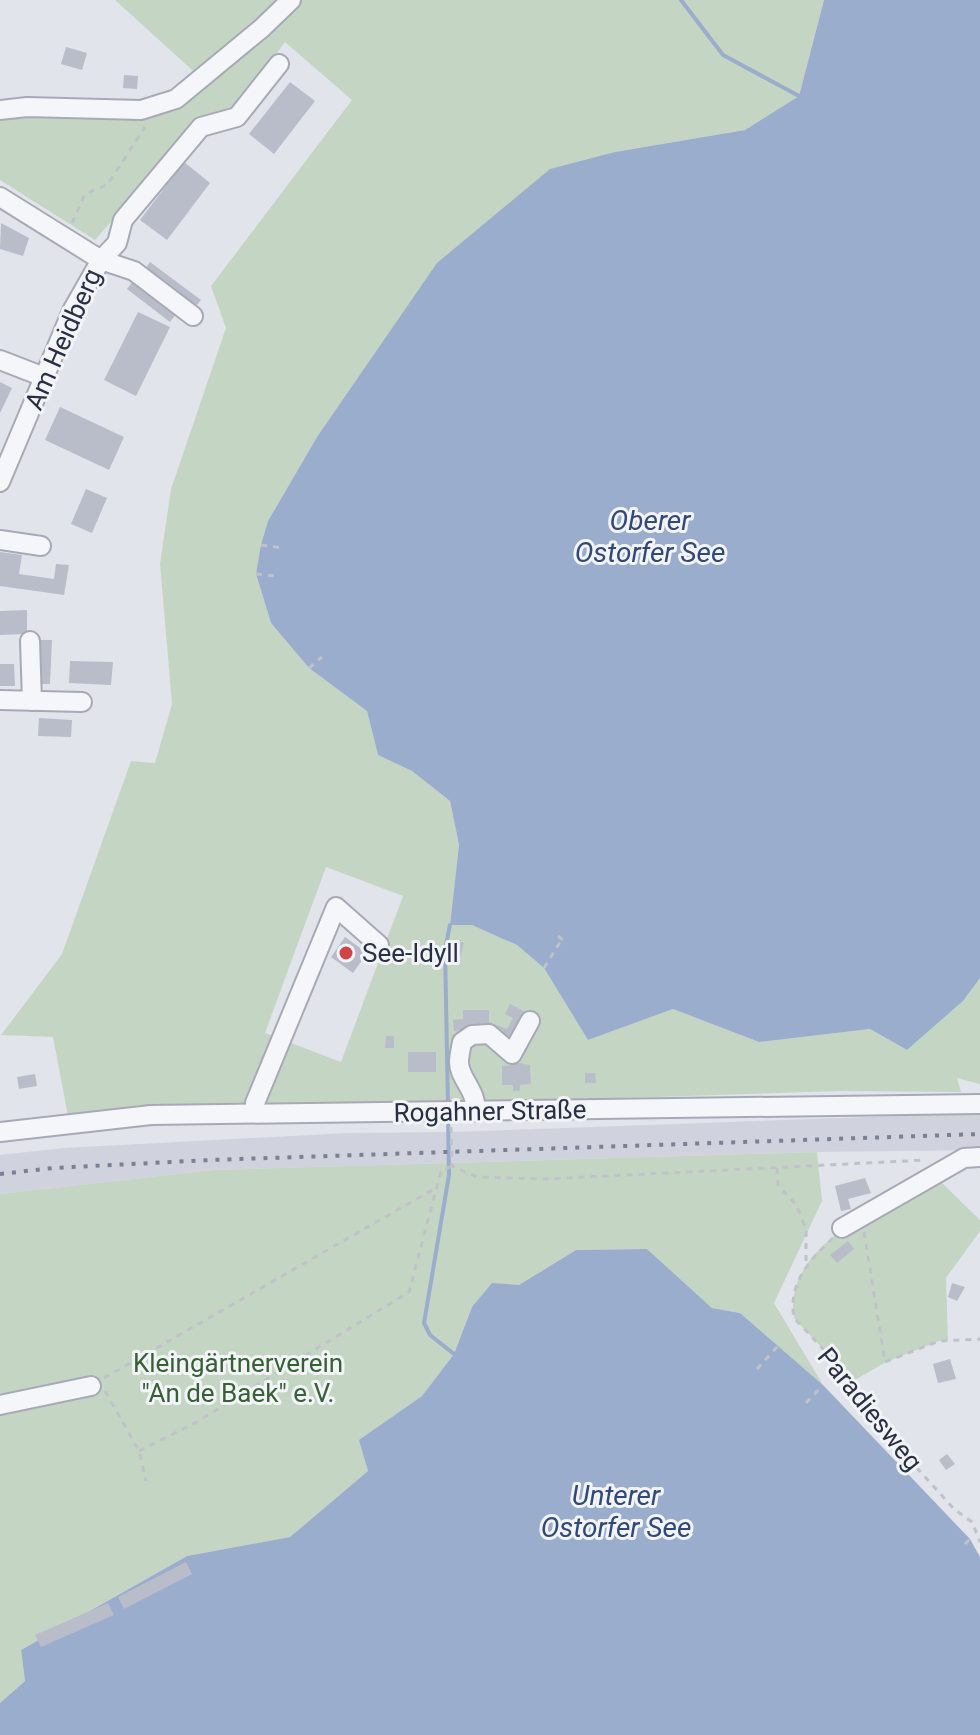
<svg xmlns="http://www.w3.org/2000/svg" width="980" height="1735" font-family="Roboto,sans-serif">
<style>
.built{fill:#d0d3dd}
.green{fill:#c5d5c3;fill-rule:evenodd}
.water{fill:#9badcc}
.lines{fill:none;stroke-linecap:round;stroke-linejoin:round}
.stream{stroke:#9badcc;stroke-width:4}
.building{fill:#b9bdc9}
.minor-casing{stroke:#a7aab6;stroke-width:22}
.path{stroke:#c0c2ca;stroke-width:3;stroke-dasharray:6 6;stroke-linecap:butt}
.minor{stroke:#f5f6f9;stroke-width:18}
.rail{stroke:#7a8195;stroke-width:4;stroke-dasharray:4 8;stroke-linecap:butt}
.poi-dot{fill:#d54245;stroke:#f2f4f8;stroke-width:3}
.labels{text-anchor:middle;stroke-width:6;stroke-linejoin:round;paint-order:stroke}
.street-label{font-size:26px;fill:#292f44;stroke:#f2f4f8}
.poi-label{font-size:26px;fill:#292f44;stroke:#f2f4f8;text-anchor:start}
.park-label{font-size:26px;fill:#386035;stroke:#f2f4f8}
.water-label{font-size:28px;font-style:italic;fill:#31487a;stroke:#f2f4f8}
</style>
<rect width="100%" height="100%" fill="#e2e4eb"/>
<!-- built -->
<path class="built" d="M980,1113V1150L817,1152L213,1170L0,1194V1155L64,1148L347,1133L451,1132Z"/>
<!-- green -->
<g class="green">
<path d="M115,0H824L799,96L745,130L615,152L317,437L268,521L256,574L271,623L309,668L367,711L378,755L412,771L450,801L459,845L450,925L472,924L517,945L544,968L588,1040L673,1009L759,1042L870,1029L907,1050L963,1001L980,978V1084L957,1078L961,1092L842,1091L68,1116L53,1037L1,1035L62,954L131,761L155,763L172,704L160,564L171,489L226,328L211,286L352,100L285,42L238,107L198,122L95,240L0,180V121L44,115L157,112L202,79ZM326,867L403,896L341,1062L265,1033Z"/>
<path d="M817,1152L822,1201L774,1303L823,1385L740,1313L712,1308L647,1249L576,1250L519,1285L472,1307L454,1354L422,1396L360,1440L368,1471L290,1537L187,1556L21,1650L25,1681L0,1703V1194L213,1170Z"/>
<path d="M937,1178L980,1220V1231L946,1278L948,1340L939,1341L886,1362L853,1381L794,1318C782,1244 885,1205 937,1178Z"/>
</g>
<!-- water -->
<g class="water">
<path d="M824,0H980V978L963,1001L907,1050L870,1029L759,1042L673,1009L588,1040L544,968L517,945L472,925H450L459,845L450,801L412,771L378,755L367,711L309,668L271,623L256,574L261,545L268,521L317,437L437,263L550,169L615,152L745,130L799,96Z"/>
<path d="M647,1249L712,1308L740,1313L823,1385L970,1539L980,1557V1735H0V1703L25,1681L21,1650L187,1556L290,1537L368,1471L359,1440L422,1396L454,1354L472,1307L492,1283L519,1285L576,1250Z"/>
</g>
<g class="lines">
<!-- stream -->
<g class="stream">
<path d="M681,0L723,55L799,96"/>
<path d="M448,1106L445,949L450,925"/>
<path d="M448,1115L449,1175L424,1323L430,1335L454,1354"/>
</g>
</g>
<!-- building -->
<g class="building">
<path d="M66,47L87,53L82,70L61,64Z"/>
<path d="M124,75L138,76L137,89L123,88Z"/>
<path d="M290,82L315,101L274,154L249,134Z"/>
<path d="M184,162L210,183L167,240L140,220Z"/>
<path d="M1,223L29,238L23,256L0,249Z"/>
<path d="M150,262L201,300L194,309L144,271Z"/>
<path d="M133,281L176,314L170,322L127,289Z"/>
<path d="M138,312L170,327L136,396L104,380Z"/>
<path d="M0,382L12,388L0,413Z"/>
<path d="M60,407L124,437L109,470L45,440Z"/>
<path d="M86,489L107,498L92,533L71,524Z"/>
<path d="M0,552L22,555L19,574L54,579L56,564L69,565L64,595L0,586Z"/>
<path d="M27,610V634L0,635V611Z"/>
<path d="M40,640H52L50,684H38Z"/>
<path d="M70,661L113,662L111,685L69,683Z"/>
<path d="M0,664H14L15,686H0Z"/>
<path d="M39,718L72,720L71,737L38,736Z"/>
<path d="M345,937L367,953L353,973L331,957Z"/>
<path d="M457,941L464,943L460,958L453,956Z"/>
<path d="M510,1004L524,1011L519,1021L523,1023L513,1042L464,1030L454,1031L453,1020L463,1019V1010H489V1022L507,1029L513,1018L505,1014Z"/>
<path d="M386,1036H394V1048H385Z"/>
<rect x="408" y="1052" width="28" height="20"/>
<path d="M514,1062L530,1065L531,1084L520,1085V1091H513V1085H502V1066L514,1065Z"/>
<path d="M585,1073H595L596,1083H585Z"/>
<path d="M35,1074L37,1086L19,1089L17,1077Z"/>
<path d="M865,1178L871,1193L848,1199L851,1209L841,1211L835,1186Z"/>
<path d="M848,1241L854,1249L837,1263L830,1255Z"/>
<path d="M952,1283L965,1287L957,1301L948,1297Z"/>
<path d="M950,1359L956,1379L938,1383L933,1364Z"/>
<path d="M947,1454L955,1464L946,1470L939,1460Z"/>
<path d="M186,1562L192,1574L124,1609L118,1597Z"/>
<path d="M108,1603L114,1615L41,1647L35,1635Z"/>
</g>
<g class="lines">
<defs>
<g id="minor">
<path d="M0,110L27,107L141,110L176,99L262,28L291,0"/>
<path d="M0,197L101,260L72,311L0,482"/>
<path d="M193,316L134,271L101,260L117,243L123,220L201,127L237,117L279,64"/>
<path d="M0,360L44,377"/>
<path d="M0,540L41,546"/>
<path d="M30,641L32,701"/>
<path d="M0,700L82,702"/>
<path d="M255,1112V1103L336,907L379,945"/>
<path d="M476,1112C476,1088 459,1079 459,1062C459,1056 461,1048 462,1042L472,1035L489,1034L512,1054L530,1021"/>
<path d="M0,1132L151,1115L980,1104"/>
<path d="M842,1228L964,1158L980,1157"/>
<path d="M0,1405L91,1386"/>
</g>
</defs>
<!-- minor casing -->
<use href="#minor" class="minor-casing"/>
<!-- path -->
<g class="path">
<path d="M72,223L85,194L108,184L145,127"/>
<path d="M261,545L283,548"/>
<path d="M256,574L276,576"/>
<path d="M309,668L322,657"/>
<path d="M558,936L566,942"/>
<path d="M544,968L562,939"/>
<path d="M451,1127L452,1166L477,1177L547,1179L926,1160"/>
<path d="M777,1168L778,1185L797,1206L806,1229V1265"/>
<path d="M864,1232L885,1362L939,1341L980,1339"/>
<path d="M833,1238C809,1261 788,1283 794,1318L853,1381L863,1404L880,1427L954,1509L972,1522L980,1542"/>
<path d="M757,1369L778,1346"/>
<path d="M104,1378L434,1189"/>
<path d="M105,1391L139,1451L146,1481"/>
<path d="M806,1403L823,1385"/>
<path d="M139,1451L195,1423L409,1292L441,1171L452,1166"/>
<path d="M965,1544L970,1539"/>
</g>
<!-- minor -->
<use href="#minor" class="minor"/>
<!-- rail -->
<path class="rail" d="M0,1174L53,1168L210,1160L980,1134"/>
</g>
<!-- markers -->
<circle class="poi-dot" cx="346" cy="953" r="8"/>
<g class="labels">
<!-- street labels -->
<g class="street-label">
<text transform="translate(63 339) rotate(-66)" y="9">Am Heidberg</text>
<text transform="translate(490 1111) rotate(-1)" y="9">Rogahner Straße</text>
<text transform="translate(870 1409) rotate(51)" y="9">Paradiesweg</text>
</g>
<!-- poi labels -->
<g class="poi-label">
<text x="362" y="962">See-Idyll</text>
</g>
<!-- park labels -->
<g class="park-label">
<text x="238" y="1372">Kleingärtnerverein<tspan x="238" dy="30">"An de Baek" e.V.</tspan></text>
</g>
<!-- water labels -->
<g class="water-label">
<text x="650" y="530">Oberer<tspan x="650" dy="32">Ostorfer See</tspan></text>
<text x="616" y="1505">Unterer<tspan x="616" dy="32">Ostorfer See</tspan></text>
</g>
</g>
</svg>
